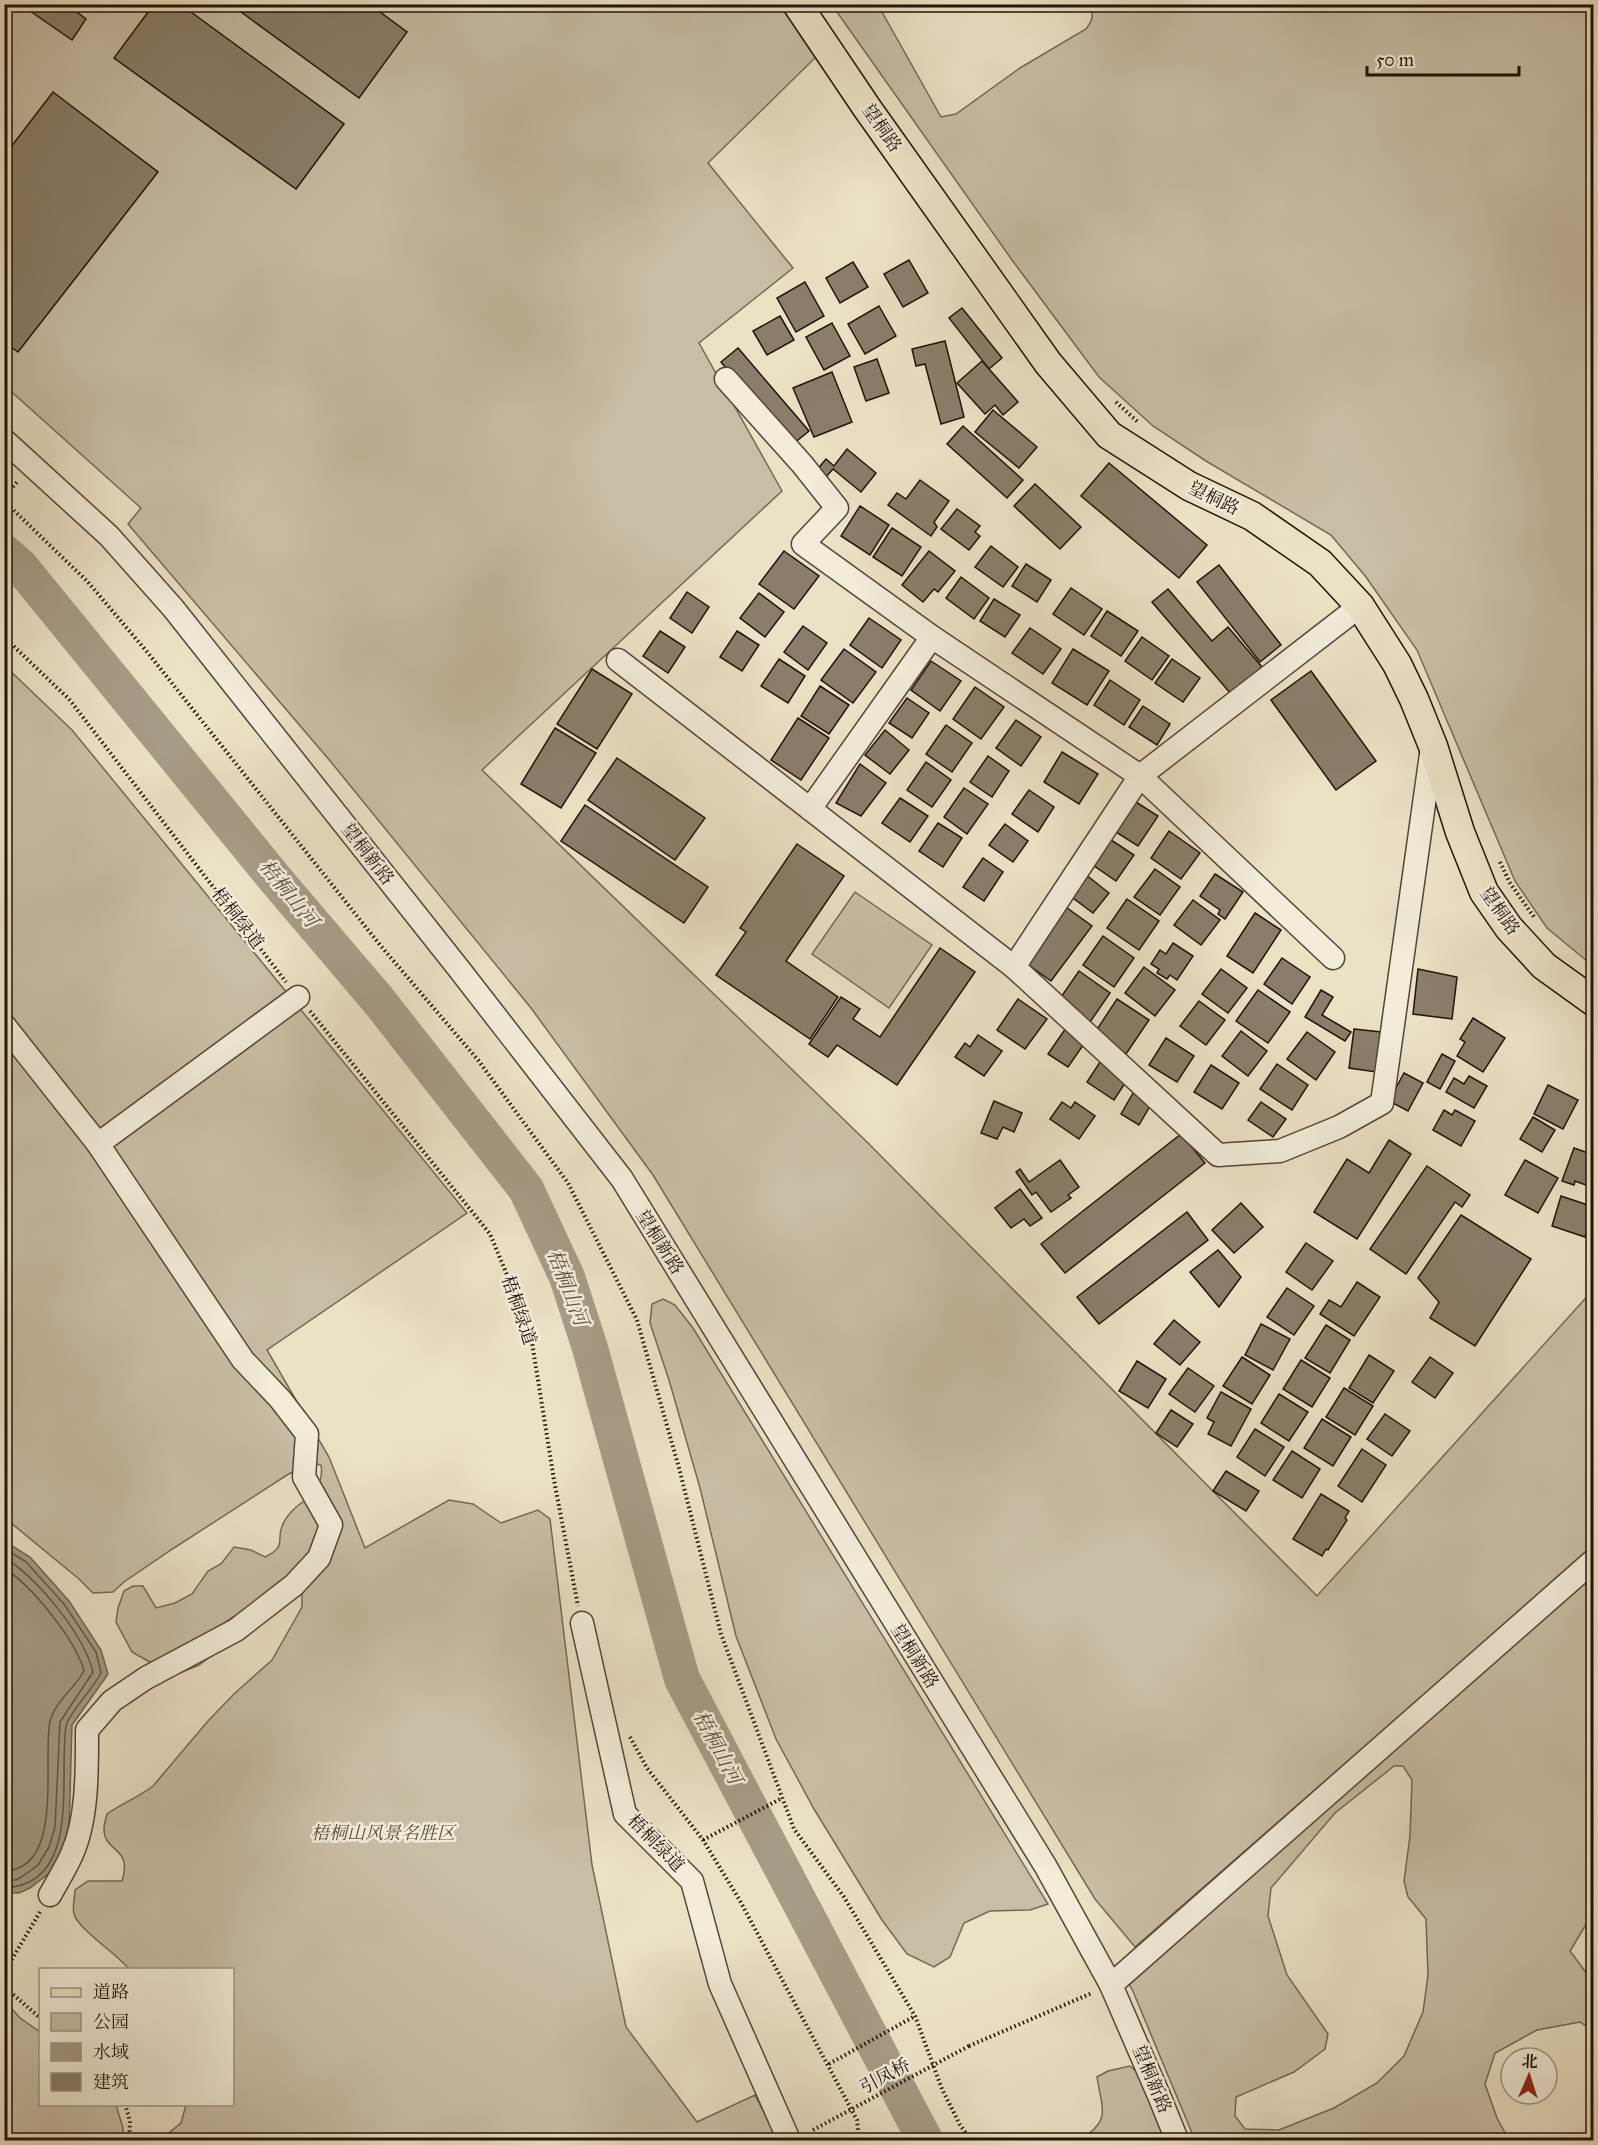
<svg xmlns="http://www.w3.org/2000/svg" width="1598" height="2145" font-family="'IM FELL Great Primer','Noto Serif SC',serif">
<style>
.green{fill:#c8bea5;stroke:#746856;stroke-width:1.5;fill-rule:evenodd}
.water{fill:#a69b85;stroke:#706553;stroke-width:1.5}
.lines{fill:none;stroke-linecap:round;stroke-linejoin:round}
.shore{stroke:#635746;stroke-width:1.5}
.river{stroke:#a69b85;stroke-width:36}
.building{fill:#8a7e6a;stroke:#201308;stroke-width:1.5}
.minor-casing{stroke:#534637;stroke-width:25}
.major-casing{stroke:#201308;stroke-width:31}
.path{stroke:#201308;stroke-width:4;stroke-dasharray:1.5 3;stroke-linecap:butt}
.minor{stroke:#f2ecd9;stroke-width:22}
.major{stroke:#ebe1c5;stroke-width:28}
.path-bridge{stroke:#201308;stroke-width:4;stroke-dasharray:1.5 3;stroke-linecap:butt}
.labels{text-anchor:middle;stroke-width:5;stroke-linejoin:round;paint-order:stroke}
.street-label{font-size:18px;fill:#201308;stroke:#f2ecd9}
.park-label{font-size:18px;font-style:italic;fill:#5b4f3f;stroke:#f2ecd9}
.water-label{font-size:20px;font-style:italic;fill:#5c5040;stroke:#f2ecd9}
</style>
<rect width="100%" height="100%" fill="#ebe1c5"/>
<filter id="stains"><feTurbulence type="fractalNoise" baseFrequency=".00333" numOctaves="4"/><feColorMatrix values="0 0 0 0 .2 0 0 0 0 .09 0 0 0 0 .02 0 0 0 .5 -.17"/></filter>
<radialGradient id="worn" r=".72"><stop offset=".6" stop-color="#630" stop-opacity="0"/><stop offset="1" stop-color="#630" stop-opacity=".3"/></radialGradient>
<!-- green -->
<g class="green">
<path d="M5,5H782L818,55L708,163L793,268L699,343L782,491L482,770L867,1142L1317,1596L1593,1290V1547L1135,1947L1095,1899L653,1175L531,1008L331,762L128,524L141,508L5,386Z"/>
<path d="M832,5H878L941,117L956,114L1020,68L1086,29C1093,20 1094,15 1089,5H1593V966L1547,928L1515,881L1417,650L1366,577L1331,535L1206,461L1153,426L1099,377L1012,260Z"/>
<path d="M4,665L72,730L467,1213L267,1350L329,1457L365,1548L449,1500L473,1504L501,1523L538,1510L550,1519L592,1865L626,2027L697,2122L755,2095L778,2140H160L181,2123L186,2105L232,2104V1970L129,1969C117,1954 78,1929 74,1914C72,1907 75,1897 75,1890L88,1881H122C133,1846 104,1853 104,1829C104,1824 106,1818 107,1814C122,1803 139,1797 153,1786L208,1721L234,1694L272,1660L302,1607V1587L249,1616L233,1617L223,1624L222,1637L215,1653L199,1665L180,1673L163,1668L148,1661L132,1652L116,1622L118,1608L124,1591L133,1586H143L156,1608L175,1603L192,1594L208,1571L221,1564L234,1547L251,1550L265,1557C289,1546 274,1539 284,1522C287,1516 294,1508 300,1504C303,1501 309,1500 312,1497C319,1490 323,1474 321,1465L313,1463L306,1465L287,1475L174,1548L124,1582L113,1592L93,1593L79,1579L5,1518Z"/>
<path d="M855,892L932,945L889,1008L812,954Z"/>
<path d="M663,1299L675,1305L693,1328L1048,1904L1030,1910L990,1911L964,1923L950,1957L934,1967L907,1954L882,1920L814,1809L776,1739L736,1636L700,1488L669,1380L650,1323L652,1304Z"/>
<path d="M1593,1564V1913L1570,1951L1593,1982V2031L1580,2022L1537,2030L1495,2053L1485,2084L1497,2118L1509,2140H1195L1132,1989L1126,1980ZM1394,1766H1403L1412,1780L1410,1836L1404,1881L1408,1897L1426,1919L1428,1975L1423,2012L1404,2056L1377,2083L1334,2108L1279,2130L1245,2129L1235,2116L1236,2097L1294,2072L1325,2049L1328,2034L1287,1975L1268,1916L1271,1888L1335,1813Z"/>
<path d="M4,2000L20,2018L40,2032V2104L116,2105L123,2128V2140H5Z"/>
<path d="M1130,2066L1138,2073L1170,2140H1079C1112,2121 1102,2110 1097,2077L1108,2071Z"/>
</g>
<!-- water -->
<path class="water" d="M4,1541L30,1557L69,1601L101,1650L108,1674L72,1725L69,1829L61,1852L54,1868L47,1875L30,1888L19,1893H4Z"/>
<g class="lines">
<!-- shore -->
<g class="shore">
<path d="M4,1548L26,1562L64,1604L96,1652L101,1673C94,1688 69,1712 66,1726C58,1776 83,1885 4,1888"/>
<path d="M4,1557C38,1579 83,1633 93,1672L60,1722L55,1827L49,1847L38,1865L23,1876L16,1880H4"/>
<path d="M4,1568C31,1585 76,1640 84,1671C75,1688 55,1702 50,1721C42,1759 65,1870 4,1871"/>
</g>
<!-- river -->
<path class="river" d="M4,552L21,567L276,880L379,1001L526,1189L567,1277L590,1348L682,1679L925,2140"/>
</g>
<!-- building -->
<g class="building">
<path d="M20,4H66L86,19L72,40Z"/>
<path d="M154,4H180L344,124L296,189L114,58Z"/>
<path d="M230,4H369L407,32L359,98Z"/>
<path d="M53,92L158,172L18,352L4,342V156Z"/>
<path d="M909,260L928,293L903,307L884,274Z"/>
<path d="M853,262L868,287L840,303L826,278Z"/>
<path d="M805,282L824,316L796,332L777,298Z"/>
<path d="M879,306L896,336L865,354L848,324Z"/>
<path d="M962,308L1002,358L989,369L949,318Z"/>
<path d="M780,316L794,340L767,355L753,331Z"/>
<path d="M832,323L850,356L824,370L806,337Z"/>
<path d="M945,341L964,417L941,424L925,364L916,366L912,349Z"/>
<path d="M738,348L809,431L792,445L721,362Z"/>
<path d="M877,359L889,393L866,401L854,367Z"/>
<path d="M982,361L1018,402L1003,415L995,405L985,414L957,383Z"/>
<path d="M832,372L852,422L814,437L793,388Z"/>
<path d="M993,410L1037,447L1019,468L975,432Z"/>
<path d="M963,426L1023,480L1007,498L947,444Z"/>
<path d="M847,449L876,473L861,492L833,469L825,478L816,471L826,459L834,466Z"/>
<path d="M1109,463L1207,545L1179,578L1081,496Z"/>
<path d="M920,480L949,501L934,522L937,527L931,536L888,505L897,493L906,499Z"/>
<path d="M1035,484L1081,527L1060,549L1014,506Z"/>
<path d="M860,506L889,525L870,555L841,536Z"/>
<path d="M957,509L980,526L975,532L980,536L969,550L941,529Z"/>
<path d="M892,528L921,547L902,576L873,557Z"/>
<path d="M991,546L1018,567L1003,587L975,567Z"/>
<path d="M784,551L819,576L794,609L759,584Z"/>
<path d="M929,551L955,571L938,592L934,589L923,602L902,585Z"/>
<path d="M1026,564L1051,580L1037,602L1012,586Z"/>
<path d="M1219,565L1281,645L1260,662L1197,582Z"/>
<path d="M961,577L989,598L974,619L946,598Z"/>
<path d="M1071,588L1102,609L1084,635L1053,614Z"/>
<path d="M1168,589L1212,641L1228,627L1262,667L1231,694L1152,602Z"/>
<path d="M687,592L709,607L692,633L670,618Z"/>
<path d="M759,593L784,612L765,637L740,618Z"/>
<path d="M994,599L1020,615L1005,637L980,621Z"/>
<path d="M1107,611L1138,631L1121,656L1091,636Z"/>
<path d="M869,618L901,640L882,668L850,645Z"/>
<path d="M803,626L827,643L808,670L784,652Z"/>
<path d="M1030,628L1061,649L1043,674L1012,653Z"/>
<path d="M660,631L685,647L668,673L643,656Z"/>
<path d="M737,631L759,645L742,671L720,657Z"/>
<path d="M1142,637L1169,656L1152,680L1125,661Z"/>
<path d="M844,649L876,672L853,703L821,680Z"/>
<path d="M1073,649L1109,671L1087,705L1052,683Z"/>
<path d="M779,659L805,676L788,703L761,686Z"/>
<path d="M1172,659L1200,678L1183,702L1155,683Z"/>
<path d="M931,661L961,681L940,711L911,690Z"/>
<path d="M592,669L632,694L597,749L557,724Z"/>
<path d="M1311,671L1376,761L1336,790L1271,700Z"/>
<path d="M1110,680L1140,700L1124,725L1094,705Z"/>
<path d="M820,686L849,705L829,734L801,716Z"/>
<path d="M975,687L1004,707L981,739L953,719Z"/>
<path d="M907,698L929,713L912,738L889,723Z"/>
<path d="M1143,706L1170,724L1157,745L1129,727Z"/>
<path d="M798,718L829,738L801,780L771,760Z"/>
<path d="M1016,720L1041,737L1021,766L996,748Z"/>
<path d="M946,725L972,743L952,772L926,754Z"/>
<path d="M555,728L596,753L561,808L521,784Z"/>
<path d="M885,730L909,750L890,774L865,755Z"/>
<path d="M1062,752L1098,774L1079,804L1044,782Z"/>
<path d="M988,756L1009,771L992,797L970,782Z"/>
<path d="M617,758L705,818L675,860L588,800Z"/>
<path d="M926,762L951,780L932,807L907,790Z"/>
<path d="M860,764L886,783L861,816L836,803Z"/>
<path d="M964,788L988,804L967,834L944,817Z"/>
<path d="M1029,790L1054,807L1038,832L1012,814Z"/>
<path d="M1128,797L1158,816L1138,846L1108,827Z"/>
<path d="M900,798L928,816L910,842L882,823Z"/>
<path d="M585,805L708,887L684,923L561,841Z"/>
<path d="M938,823L962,838L943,867L919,851Z"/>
<path d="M1005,824L1028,841L1013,862L989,845Z"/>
<path d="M1169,831L1200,853L1181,879L1151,858Z"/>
<path d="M1108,838L1134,855L1116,881L1090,863Z"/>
<path d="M797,844L844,876L786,961L838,997L810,1039L716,975L746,932L740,928Z"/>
<path d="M983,858L1003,872L984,901L963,887Z"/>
<path d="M1155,869L1180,887L1160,915L1134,897Z"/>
<path d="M1085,874L1109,893L1093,913L1069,895Z"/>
<path d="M1215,874L1243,892L1225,919L1218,914L1220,910L1200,896Z"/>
<path d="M1127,899L1159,921L1139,950L1107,928Z"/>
<path d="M1193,900L1220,920L1201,945L1174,925Z"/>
<path d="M1063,905L1092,926L1051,981L1023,961Z"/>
<path d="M1255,913L1281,930L1253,973L1227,956Z"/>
<path d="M1103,936L1134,958L1114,987L1083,965Z"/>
<path d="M1173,943L1193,956L1177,980L1170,975L1167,979L1157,973L1159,969L1151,964L1160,950L1166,954Z"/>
<path d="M940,948L975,972L897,1085L837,1045L828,1057L809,1044L841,997L860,1009L853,1019L880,1037Z"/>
<path d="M1282,958L1310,977L1292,1004L1264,984Z"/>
<path d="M1144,967L1175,990L1155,1016L1125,993Z"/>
<path d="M1221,969L1247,988L1228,1013L1202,994Z"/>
<path d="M1418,969L1457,977L1452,1019L1413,1014Z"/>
<path d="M1079,971L1110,993L1090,1022L1059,1000Z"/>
<path d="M1258,990L1290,1012L1268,1043L1236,1021Z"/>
<path d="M1321,990L1333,997L1322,1015L1351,1032L1345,1041L1305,1017Z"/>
<path d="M1018,999L1047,1019L1025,1049L997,1030Z"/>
<path d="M1117,999L1149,1020L1126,1054L1094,1034Z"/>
<path d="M1199,1001L1225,1020L1206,1045L1180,1026Z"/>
<path d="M1473,1018L1505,1038L1483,1072L1457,1056L1465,1042L1460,1039Z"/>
<path d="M1066,1028L1086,1041L1068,1067L1048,1054Z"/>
<path d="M1354,1029L1381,1032L1376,1072L1349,1068Z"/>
<path d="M1241,1031L1267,1051L1248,1076L1222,1056Z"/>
<path d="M1307,1032L1335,1052L1316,1080L1287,1059Z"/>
<path d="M978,1035L1002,1051L984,1076L955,1057L965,1043L970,1047Z"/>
<path d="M1166,1038L1194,1056L1177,1082L1149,1065Z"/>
<path d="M1442,1054L1455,1061L1440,1089L1427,1082Z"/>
<path d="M1102,1059L1129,1077L1114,1100L1087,1082Z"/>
<path d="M1277,1064L1308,1085L1292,1110L1260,1089Z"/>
<path d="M1211,1065L1239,1083L1222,1109L1194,1092Z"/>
<path d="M1404,1073L1423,1083L1408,1111L1389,1101Z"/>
<path d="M1469,1076L1487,1086L1474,1108L1446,1092L1454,1078L1464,1084Z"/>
<path d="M1548,1085L1578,1100L1563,1129L1534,1114Z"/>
<path d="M1136,1088L1154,1099L1139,1125L1121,1114Z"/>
<path d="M994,1101L1022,1113L1014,1132L1003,1127L997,1139L981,1133Z"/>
<path d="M1062,1102L1071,1108L1075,1102L1095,1116L1079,1139L1050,1119Z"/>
<path d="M1261,1102L1286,1119L1273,1137L1248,1120Z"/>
<path d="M1444,1110L1452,1115L1455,1110L1475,1121L1461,1146L1433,1130Z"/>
<path d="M1533,1117L1555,1130L1542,1152L1520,1139Z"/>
<path d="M1181,1134L1205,1163L1065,1273L1041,1244Z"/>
<path d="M1389,1140L1411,1154L1357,1239L1314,1212L1347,1159L1369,1173Z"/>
<path d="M1574,1148L1594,1155V1188L1575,1181L1574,1185L1562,1181Z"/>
<path d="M1060,1160L1079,1187L1068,1195L1071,1198L1051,1212L1036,1192L1032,1195L1016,1172L1020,1169L1029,1182Z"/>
<path d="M1525,1160L1558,1178L1538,1213L1505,1195Z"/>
<path d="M1427,1166L1470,1195L1462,1207L1455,1202L1406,1274L1370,1249Z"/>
<path d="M1020,1189L1042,1218L1030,1226L1024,1219L1011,1228L995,1208Z"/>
<path d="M1561,1196L1594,1207L1585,1237L1552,1226Z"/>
<path d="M1241,1203L1263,1227L1234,1253L1212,1230Z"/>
<path d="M1187,1212L1208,1240L1099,1324L1077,1297Z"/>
<path d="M1461,1215L1531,1259L1475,1346L1430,1318L1439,1302L1418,1278Z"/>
<path d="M1306,1243L1333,1261L1312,1290L1286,1272Z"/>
<path d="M1218,1250L1241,1277L1219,1307L1190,1272Z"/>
<path d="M1357,1282L1380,1297L1354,1336L1320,1314L1329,1300L1341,1307Z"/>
<path d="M1287,1288L1314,1306L1294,1335L1267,1317Z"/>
<path d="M1174,1320L1200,1342L1180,1365L1154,1344Z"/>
<path d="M1261,1324L1290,1339L1273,1370L1245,1355Z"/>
<path d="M1326,1325L1350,1340L1330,1373L1305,1358Z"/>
<path d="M1369,1355L1394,1371L1373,1403L1349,1388Z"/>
<path d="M1242,1357L1270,1375L1252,1404L1223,1386Z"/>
<path d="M1430,1357L1453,1373L1435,1398L1412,1382Z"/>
<path d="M1301,1360L1330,1378L1312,1407L1283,1389Z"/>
<path d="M1137,1361L1166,1379L1148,1408L1119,1391Z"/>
<path d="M1188,1368L1214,1386L1195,1412L1169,1394Z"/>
<path d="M1344,1388L1373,1406L1355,1435L1326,1417Z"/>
<path d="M1221,1392L1251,1409L1231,1446L1208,1434L1214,1422L1207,1418Z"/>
<path d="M1279,1394L1308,1412L1289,1441L1261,1423Z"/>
<path d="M1171,1410L1193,1424L1177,1447L1156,1433Z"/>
<path d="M1385,1414L1410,1431L1392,1456L1367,1439Z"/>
<path d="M1322,1419L1351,1437L1333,1466L1304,1448Z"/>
<path d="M1255,1429L1284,1447L1265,1476L1237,1457Z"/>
<path d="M1362,1449L1386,1465L1362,1502L1338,1486Z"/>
<path d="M1292,1451L1320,1469L1302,1498L1273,1480Z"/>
<path d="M1226,1471L1259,1491L1246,1511L1213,1491Z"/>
<path d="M1321,1494L1349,1511L1345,1518L1347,1520L1328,1550L1326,1549L1322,1556L1293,1539Z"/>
</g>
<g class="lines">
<defs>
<g id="minor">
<path d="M726,379L802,464L837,508L803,544L932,637L1140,776L1333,958"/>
<path d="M4,440L109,536L173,608L459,969L622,1179L1046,1867L1111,1985L1160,2098L1177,2140"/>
<path d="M618,660L1014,967L1218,1155L1280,1151L1339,1127L1382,1103L1432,747"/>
<path d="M810,809L932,637"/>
<path d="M1014,967L1140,776L1360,606"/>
<path d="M4,1025L98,1144L243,1360L280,1399L307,1434L304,1477L331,1525L319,1558L294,1585L236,1630L146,1678L112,1701L87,1730C87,1769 88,1818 72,1854C66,1868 57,1882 50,1895"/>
<path d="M98,1144L298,997"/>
<path d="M582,1623L625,1814L692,1881L720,1984L789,2140"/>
<path d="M1111,1985L1594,1560"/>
</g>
<path id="major" d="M797,4L867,108L1048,363L1109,435L1189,486L1252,516L1320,563L1360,606L1397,664L1414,699L1433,746L1460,832L1484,892L1509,928L1544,966L1594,1002"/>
</defs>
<!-- minor casing -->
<use href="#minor" class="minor-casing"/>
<!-- major casing -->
<use href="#major" class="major-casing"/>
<!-- path -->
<g class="path">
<path d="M1116,402L1139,423"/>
<path d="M4,497L18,481"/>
<path d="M4,501L87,581L148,653L380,945L478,1060L568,1183L637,1320L679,1468L721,1634L794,1829L844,1897L915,2016L942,2089L960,2125L971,2140"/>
<path d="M4,637L69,699L286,982"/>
<path d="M1500,862L1510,883L1534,917"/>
<path d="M310,1011L490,1234L530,1330L554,1480L578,1606"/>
<path d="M630,1737L647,1768L703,1840L739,1899L857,2120L859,2140"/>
<path d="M703,1840L782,1798"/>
<path d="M40,1912L9,1964L6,1988L40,2018"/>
<path d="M969,2046L1092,1993"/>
<path d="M829,2064L915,2016"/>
<path d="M125,2104L130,2121L129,2140"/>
</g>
<!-- minor -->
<use href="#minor" class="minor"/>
<!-- major -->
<use href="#major" class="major"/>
<!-- path-bridge -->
<path class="path-bridge" d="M813,2130L969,2046"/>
</g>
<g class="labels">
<!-- street labels -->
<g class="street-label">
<text transform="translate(882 128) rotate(55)" y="6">望桐路</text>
<text transform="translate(1214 498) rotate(26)" y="6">望桐路</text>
<text transform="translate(368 854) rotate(52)" y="6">望桐新路</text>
<text transform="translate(1500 911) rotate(55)" y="6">望桐路</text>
<text transform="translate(238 918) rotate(52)" y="6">梧桐绿道</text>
<text transform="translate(660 1242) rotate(58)" y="6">望桐新路</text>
<text transform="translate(519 1310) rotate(71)" y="6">梧桐绿道</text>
<text transform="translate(915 1656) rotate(58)" y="6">望桐新路</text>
<text transform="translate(656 1843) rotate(46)" y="6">梧桐绿道</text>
<text transform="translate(885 2076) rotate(-28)" y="6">引凤桥</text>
<text transform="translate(1152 2079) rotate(67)" y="6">望桐新路</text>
</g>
<!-- park labels -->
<g class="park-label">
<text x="383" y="1839">梧桐山风景名胜区</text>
</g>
<!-- water labels -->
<g class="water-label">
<text transform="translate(289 893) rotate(51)" y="7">梧桐山河</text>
<text transform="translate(568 1287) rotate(69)" y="7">梧桐山河</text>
<text transform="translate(718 1747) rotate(62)" y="7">梧桐山河</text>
</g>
</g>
<!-- margin -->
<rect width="1598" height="2145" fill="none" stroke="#ebe1c5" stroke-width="24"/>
<rect x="6" y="6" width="1586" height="2133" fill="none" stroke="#201308" stroke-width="3"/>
<rect x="12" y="12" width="1574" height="2121" fill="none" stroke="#201308" stroke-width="1.5"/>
<!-- legend -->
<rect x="39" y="1968" width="195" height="138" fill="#f2ecd9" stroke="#9e9585" stroke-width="1.5"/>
<rect x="51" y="1988" width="30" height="9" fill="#ebe1c5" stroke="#9e9585" stroke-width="1.5"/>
<text x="93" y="1998" font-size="18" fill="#201308">道路</text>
<rect x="51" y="2013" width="30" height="18" fill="#c8bea5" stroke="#9e9585" stroke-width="1.5"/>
<text x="93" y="2028" font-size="18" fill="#201308">公园</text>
<rect x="51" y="2043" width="30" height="18" fill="#a69b85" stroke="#9e9585" stroke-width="1.5"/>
<text x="93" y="2058" font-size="18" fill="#201308">水域</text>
<rect x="51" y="2073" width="30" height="18" fill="#8a7e6a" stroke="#9e9585" stroke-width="1.5"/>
<text x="93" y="2088" font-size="18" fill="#201308">建筑</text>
<!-- north arrow -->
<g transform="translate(1529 2076) rotate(3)"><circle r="28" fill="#f2ecd9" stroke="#9e9585" stroke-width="1.5"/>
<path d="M0-4.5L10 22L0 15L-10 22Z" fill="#8f2418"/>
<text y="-9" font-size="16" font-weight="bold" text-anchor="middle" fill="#201308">北</text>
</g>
<!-- scale -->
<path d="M1367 66v9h152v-9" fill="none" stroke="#201308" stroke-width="3"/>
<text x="1376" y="66" font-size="18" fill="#201308" stroke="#f2ecd9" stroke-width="4.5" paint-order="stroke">50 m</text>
<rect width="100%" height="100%" filter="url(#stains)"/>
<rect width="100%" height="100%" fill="url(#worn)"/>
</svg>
